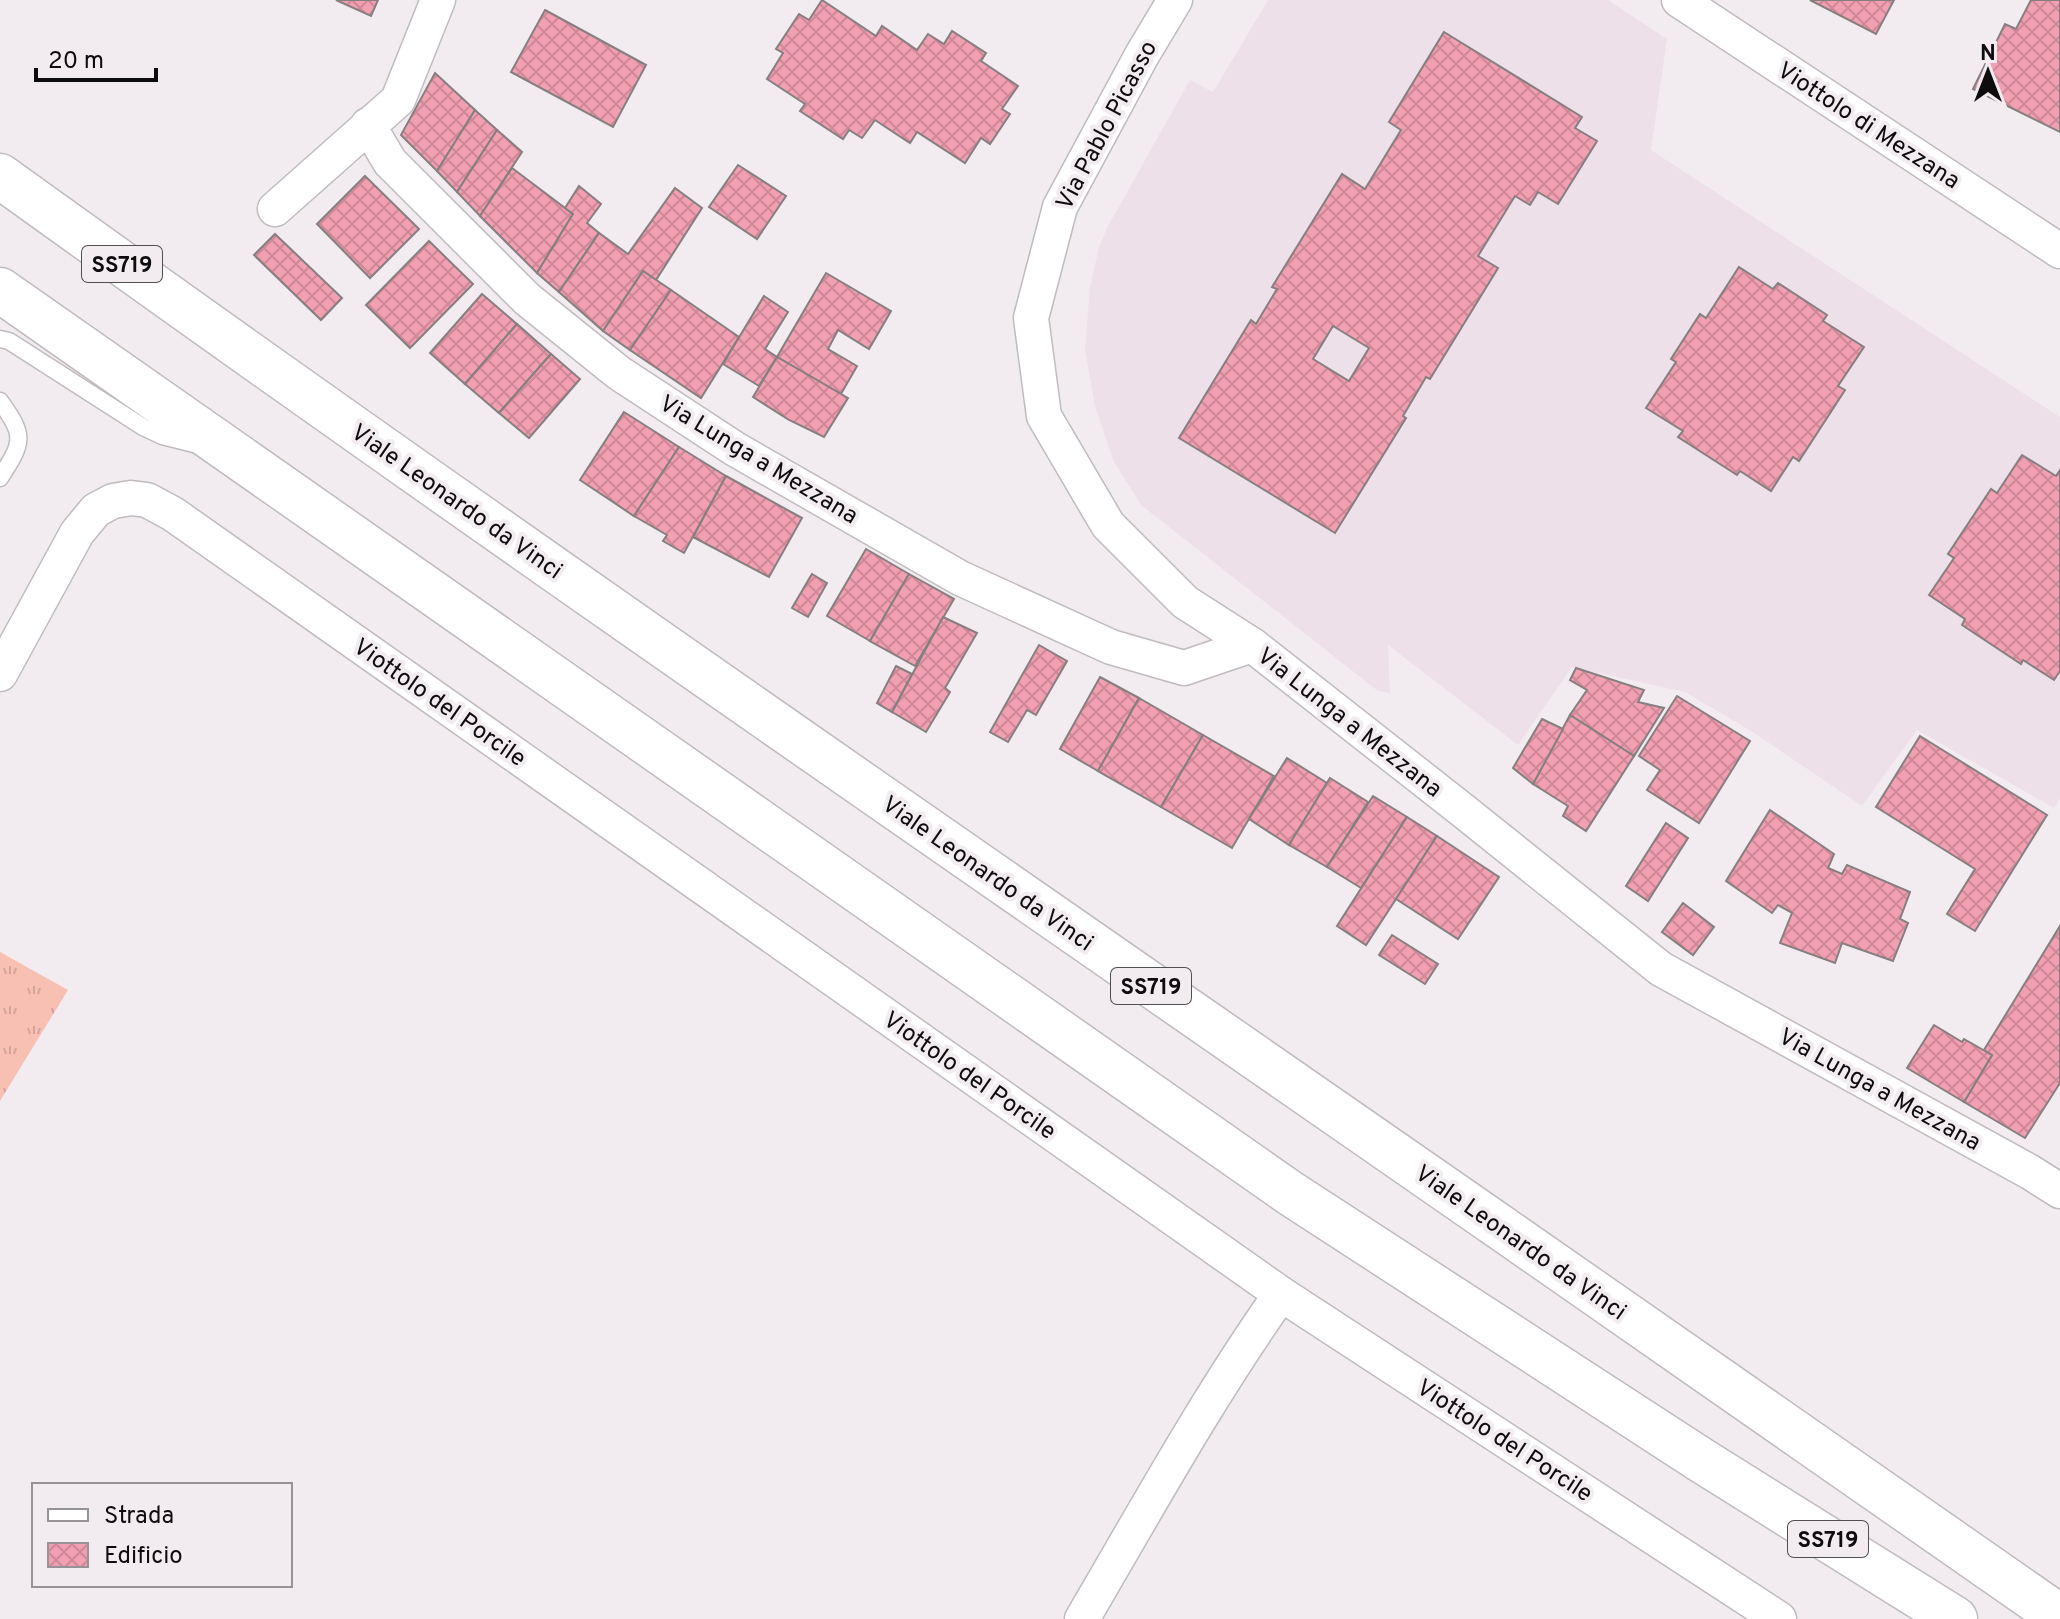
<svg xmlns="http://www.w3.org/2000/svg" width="2060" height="1619" font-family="Overpass,sans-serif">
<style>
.built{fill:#eee0e9}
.grass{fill:url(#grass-tufts)}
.building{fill:url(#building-cross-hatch);stroke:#867f80;stroke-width:2;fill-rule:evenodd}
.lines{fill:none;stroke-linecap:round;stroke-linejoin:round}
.lane-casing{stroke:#c1bbbf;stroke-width:19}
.street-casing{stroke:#c1bbbf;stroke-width:37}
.highway-casing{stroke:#c1bbbf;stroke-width:47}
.lane{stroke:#fff;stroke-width:16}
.street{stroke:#fff;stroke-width:34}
.highway{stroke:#fff;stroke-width:44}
.labels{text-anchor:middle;stroke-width:8;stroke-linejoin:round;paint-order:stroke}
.shield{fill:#f2ecf0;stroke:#524f51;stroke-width:2}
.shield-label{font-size:22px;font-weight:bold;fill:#0e0c0d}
.street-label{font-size:24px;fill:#0e0c0d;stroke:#f2ecf0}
</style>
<defs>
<pattern id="grass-tufts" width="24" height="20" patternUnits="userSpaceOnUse" patternTransform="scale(2)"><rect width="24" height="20" fill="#f7c0b3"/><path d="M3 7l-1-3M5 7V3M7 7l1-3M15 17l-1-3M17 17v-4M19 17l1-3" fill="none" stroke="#d3a499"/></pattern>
<pattern id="building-cross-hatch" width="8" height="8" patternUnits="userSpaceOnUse" patternTransform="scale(2)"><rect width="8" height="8" fill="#f29fb1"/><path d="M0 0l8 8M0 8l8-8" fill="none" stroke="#ce8897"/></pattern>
</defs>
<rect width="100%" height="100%" fill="#f2ecf0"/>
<!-- built -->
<path class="built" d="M1268,0H1608L1667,39L1651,150L2060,417V798L2054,808L1917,730L1862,806L1751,731L1685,692L1572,667L1518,745L1388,645L1390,693L1378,691L1141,505L1113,460L1095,406L1085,349L1090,287L1099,247L1108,226L1190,80L1213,92Z"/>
<!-- grass -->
<path class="grass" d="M0,952L68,990L0,1101Z"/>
<!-- building -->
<g class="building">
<path d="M336,0H378L371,16Z"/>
<path d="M822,0L876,36L882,26L917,50L928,34L944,44L952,31L986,53L981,61L1018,86L1002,109L1010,114L990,144L981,138L965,163L917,132L910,143L875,120L862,138L849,130L843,139L800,111L805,104L767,79L783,53L776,49L799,14L809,20Z"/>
<path d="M1810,0H1894L1876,34Z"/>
<path d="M2031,0H2060V132L1973,89L2005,24L2016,29Z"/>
<path d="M545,10L646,65L613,127L511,72Z"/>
<path d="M1444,32L1582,117L1575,128L1597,141L1558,204L1538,192L1530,205L1515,196L1478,256L1498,268L1430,379L1426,377L1403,416L1406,418L1335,533L1179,438L1251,320L1256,324L1277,289L1272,287L1342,174L1365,189L1401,130L1389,122ZM1333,326L1369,348L1349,381L1313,359Z"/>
<path d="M435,73L475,110L437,171L401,135Z"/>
<path d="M475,110L497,130L457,192L437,171Z"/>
<path d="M497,130L522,152L480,216L457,192Z"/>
<path d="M738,165L786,196L757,239L709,207Z"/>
<path d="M512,168L573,214L537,273L480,216Z"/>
<path d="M365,176L419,229L370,278L317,224Z"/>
<path d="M579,186L601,204L587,223L599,233L559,292L537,273L573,214L565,208Z"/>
<path d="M675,188L702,208L656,280L643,271L603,331L559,292L599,233L628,254Z"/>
<path d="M275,234L342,298L321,320L254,255Z"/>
<path d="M429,241L473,284L410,348L366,305Z"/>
<path d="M1739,267L1773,289L1778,283L1827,315L1823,321L1864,347L1838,386L1845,390L1799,461L1793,457L1771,491L1740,471L1737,475L1678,437L1683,431L1646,408L1676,362L1671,359L1700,314L1706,318Z"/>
<path d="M643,271L671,290L630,350L603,331Z"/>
<path d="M826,273L891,311L869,349L838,330L828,349L857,366L841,394L777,357Z"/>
<path d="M671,290L739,337L701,398L630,350Z"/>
<path d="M482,294L517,324L465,384L430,353Z"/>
<path d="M764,296L788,312L765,349L777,357L759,386L723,364Z"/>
<path d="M517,324L551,354L499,413L465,384Z"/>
<path d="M551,354L580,379L529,438L499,413Z"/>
<path d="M777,357L848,398L824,437L789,420L753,397Z"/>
<path d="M624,412L679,447L634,516L580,480Z"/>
<path d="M679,447L726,476L684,553L663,541L667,535L634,516Z"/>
<path d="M2022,455L2056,476L2060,470V671L2054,680L2023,660L2021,664L1962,625L1965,619L1929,595L1954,558L1948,554L1991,489L1997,493Z"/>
<path d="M726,476L802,518L769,577L693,537Z"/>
<path d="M866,549L909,574L870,641L827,616Z"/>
<path d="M812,574L827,583L808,617L792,608Z"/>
<path d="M909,574L954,599L915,666L870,641Z"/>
<path d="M943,617L977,633L945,688L950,692L926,732L892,712Z"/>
<path d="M1039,645L1067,661L1036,715L1027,710L1008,742L990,732Z"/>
<path d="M896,666L912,674L892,712L877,703Z"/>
<path d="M1576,668L1644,690L1638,702L1664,708L1634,756L1570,715L1587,690L1570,680Z"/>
<path d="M1100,677L1139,698L1098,771L1060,749Z"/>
<path d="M1677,696L1750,741L1699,823L1647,790L1660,770L1639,756Z"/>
<path d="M1139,698L1203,735L1161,807L1098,771Z"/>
<path d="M1570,715L1634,756L1586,831L1563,816L1568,806L1533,784Z"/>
<path d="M1542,719L1563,729L1533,784L1513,768Z"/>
<path d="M1203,735L1274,776L1232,848L1161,807Z"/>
<path d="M1920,736L2047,815L1975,931L1947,914L1975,869L1876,807Z"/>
<path d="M1287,758L1327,783L1289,845L1249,819Z"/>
<path d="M1330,778L1368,802L1327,867L1289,845Z"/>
<path d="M1373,796L1407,817L1361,888L1327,867Z"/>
<path d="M1770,810L1834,854L1828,868L1842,874L1847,865L1910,892L1900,919L1908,923L1893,961L1842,943L1835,963L1780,943L1792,913L1778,905L1772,913L1726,881Z"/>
<path d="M1407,817L1437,836L1366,945L1337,926Z"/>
<path d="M1666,823L1688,838L1648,901L1626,886Z"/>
<path d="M1437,836L1499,877L1458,939L1396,899Z"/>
<path d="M1683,903L1714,927L1693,955L1662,932Z"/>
<path d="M2060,926V1083L2025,1138L1964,1102L1992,1055L1984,1050Z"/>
<path d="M1392,935L1438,964L1425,984L1379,955Z"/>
<path d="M1934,1025L1962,1042L1964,1039L1992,1055L1964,1102L1907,1068Z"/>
</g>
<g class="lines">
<defs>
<g id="lane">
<path d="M0,339L9,341L143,427L162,436L194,444"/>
<path d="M0,401C26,437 23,442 0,478"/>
</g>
<g id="street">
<path d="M1175,0L1142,55L1060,207L1031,318L1044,416L1108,525L1185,602L1252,645L1461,809L1661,969L2030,1172L2060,1191"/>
<path d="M1679,0L2060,251"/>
<path d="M368,125L390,162L527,299L619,373L735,449L960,578L1111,647L1184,668L1252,645"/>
<path d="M275,209L398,100L438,0"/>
<path d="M0,674L77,533L96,510L113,501L131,498L147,500L173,514L1281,1294L1779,1619"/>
<path d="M1082,1619C1146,1510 1208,1397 1281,1294"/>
</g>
<g id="highway">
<path d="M0,176C496,533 999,879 1500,1227C1687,1357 1873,1488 2060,1617"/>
<path d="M0,290L1290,1193L1701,1460L1955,1619"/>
</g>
</defs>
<!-- lane casing -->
<use href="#lane" class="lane-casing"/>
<!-- street casing -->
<use href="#street" class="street-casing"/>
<!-- highway casing -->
<use href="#highway" class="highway-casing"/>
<!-- lane -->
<use href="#lane" class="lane"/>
<!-- street -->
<use href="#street" class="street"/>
<!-- highway -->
<use href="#highway" class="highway"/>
</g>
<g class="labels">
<!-- shield labels -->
<g class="shield">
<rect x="82" y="246" width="80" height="36" rx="6"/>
<rect x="1111" y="968" width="80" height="36" rx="6"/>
<rect x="1788" y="1521" width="80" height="36" rx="6"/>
</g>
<g class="shield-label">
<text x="122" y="272">SS719</text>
<text x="1151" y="994">SS719</text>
<text x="1828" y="1547">SS719</text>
</g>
<!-- street labels -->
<g class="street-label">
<text transform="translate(1106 125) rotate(-62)" y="8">Via Pablo Picasso</text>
<text transform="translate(1869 125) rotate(33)" y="8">Viottolo di Mezzana</text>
<text transform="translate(759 459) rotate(31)" y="8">Via Lunga a Mezzana</text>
<text transform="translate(457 501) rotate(35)" y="8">Viale Leonardo da Vinci</text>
<text transform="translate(440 702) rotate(35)" y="8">Viottolo del Porcile</text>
<text transform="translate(1350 722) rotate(38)" y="8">Via Lunga a Mezzana</text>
<text transform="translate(988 873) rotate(35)" y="8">Viale Leonardo da Vinci</text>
<text transform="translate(970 1075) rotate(35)" y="8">Viottolo del Porcile</text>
<text transform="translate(1880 1089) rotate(29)" y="8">Via Lunga a Mezzana</text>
<text transform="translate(1521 1242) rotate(35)" y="8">Viale Leonardo da Vinci</text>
<text transform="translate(1505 1440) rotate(33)" y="8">Viottolo del Porcile</text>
</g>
</g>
<!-- legend -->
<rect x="32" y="1483" width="260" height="104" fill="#f2ecf0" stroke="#979295" stroke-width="2"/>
<rect x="48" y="1509" width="40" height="12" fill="#ffffff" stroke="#979295" stroke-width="2"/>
<text x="104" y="1523" font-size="24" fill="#0e0c0d">Strada</text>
<rect x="48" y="1543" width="40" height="24" fill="url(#building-cross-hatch)" stroke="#979295" stroke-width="2"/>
<text x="104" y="1563" font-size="24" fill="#0e0c0d">Edificio</text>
<!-- north arrow -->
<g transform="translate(1988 72)" stroke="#f2ecf0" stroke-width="6" paint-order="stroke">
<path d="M0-6L14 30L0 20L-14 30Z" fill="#0e0c0d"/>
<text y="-12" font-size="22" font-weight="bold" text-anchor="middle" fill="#0e0c0d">N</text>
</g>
<!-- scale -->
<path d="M36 68v12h120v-12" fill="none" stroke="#0e0c0d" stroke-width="4"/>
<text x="48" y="68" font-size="24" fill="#0e0c0d" stroke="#f2ecf0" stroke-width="6" paint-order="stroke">20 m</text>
</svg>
